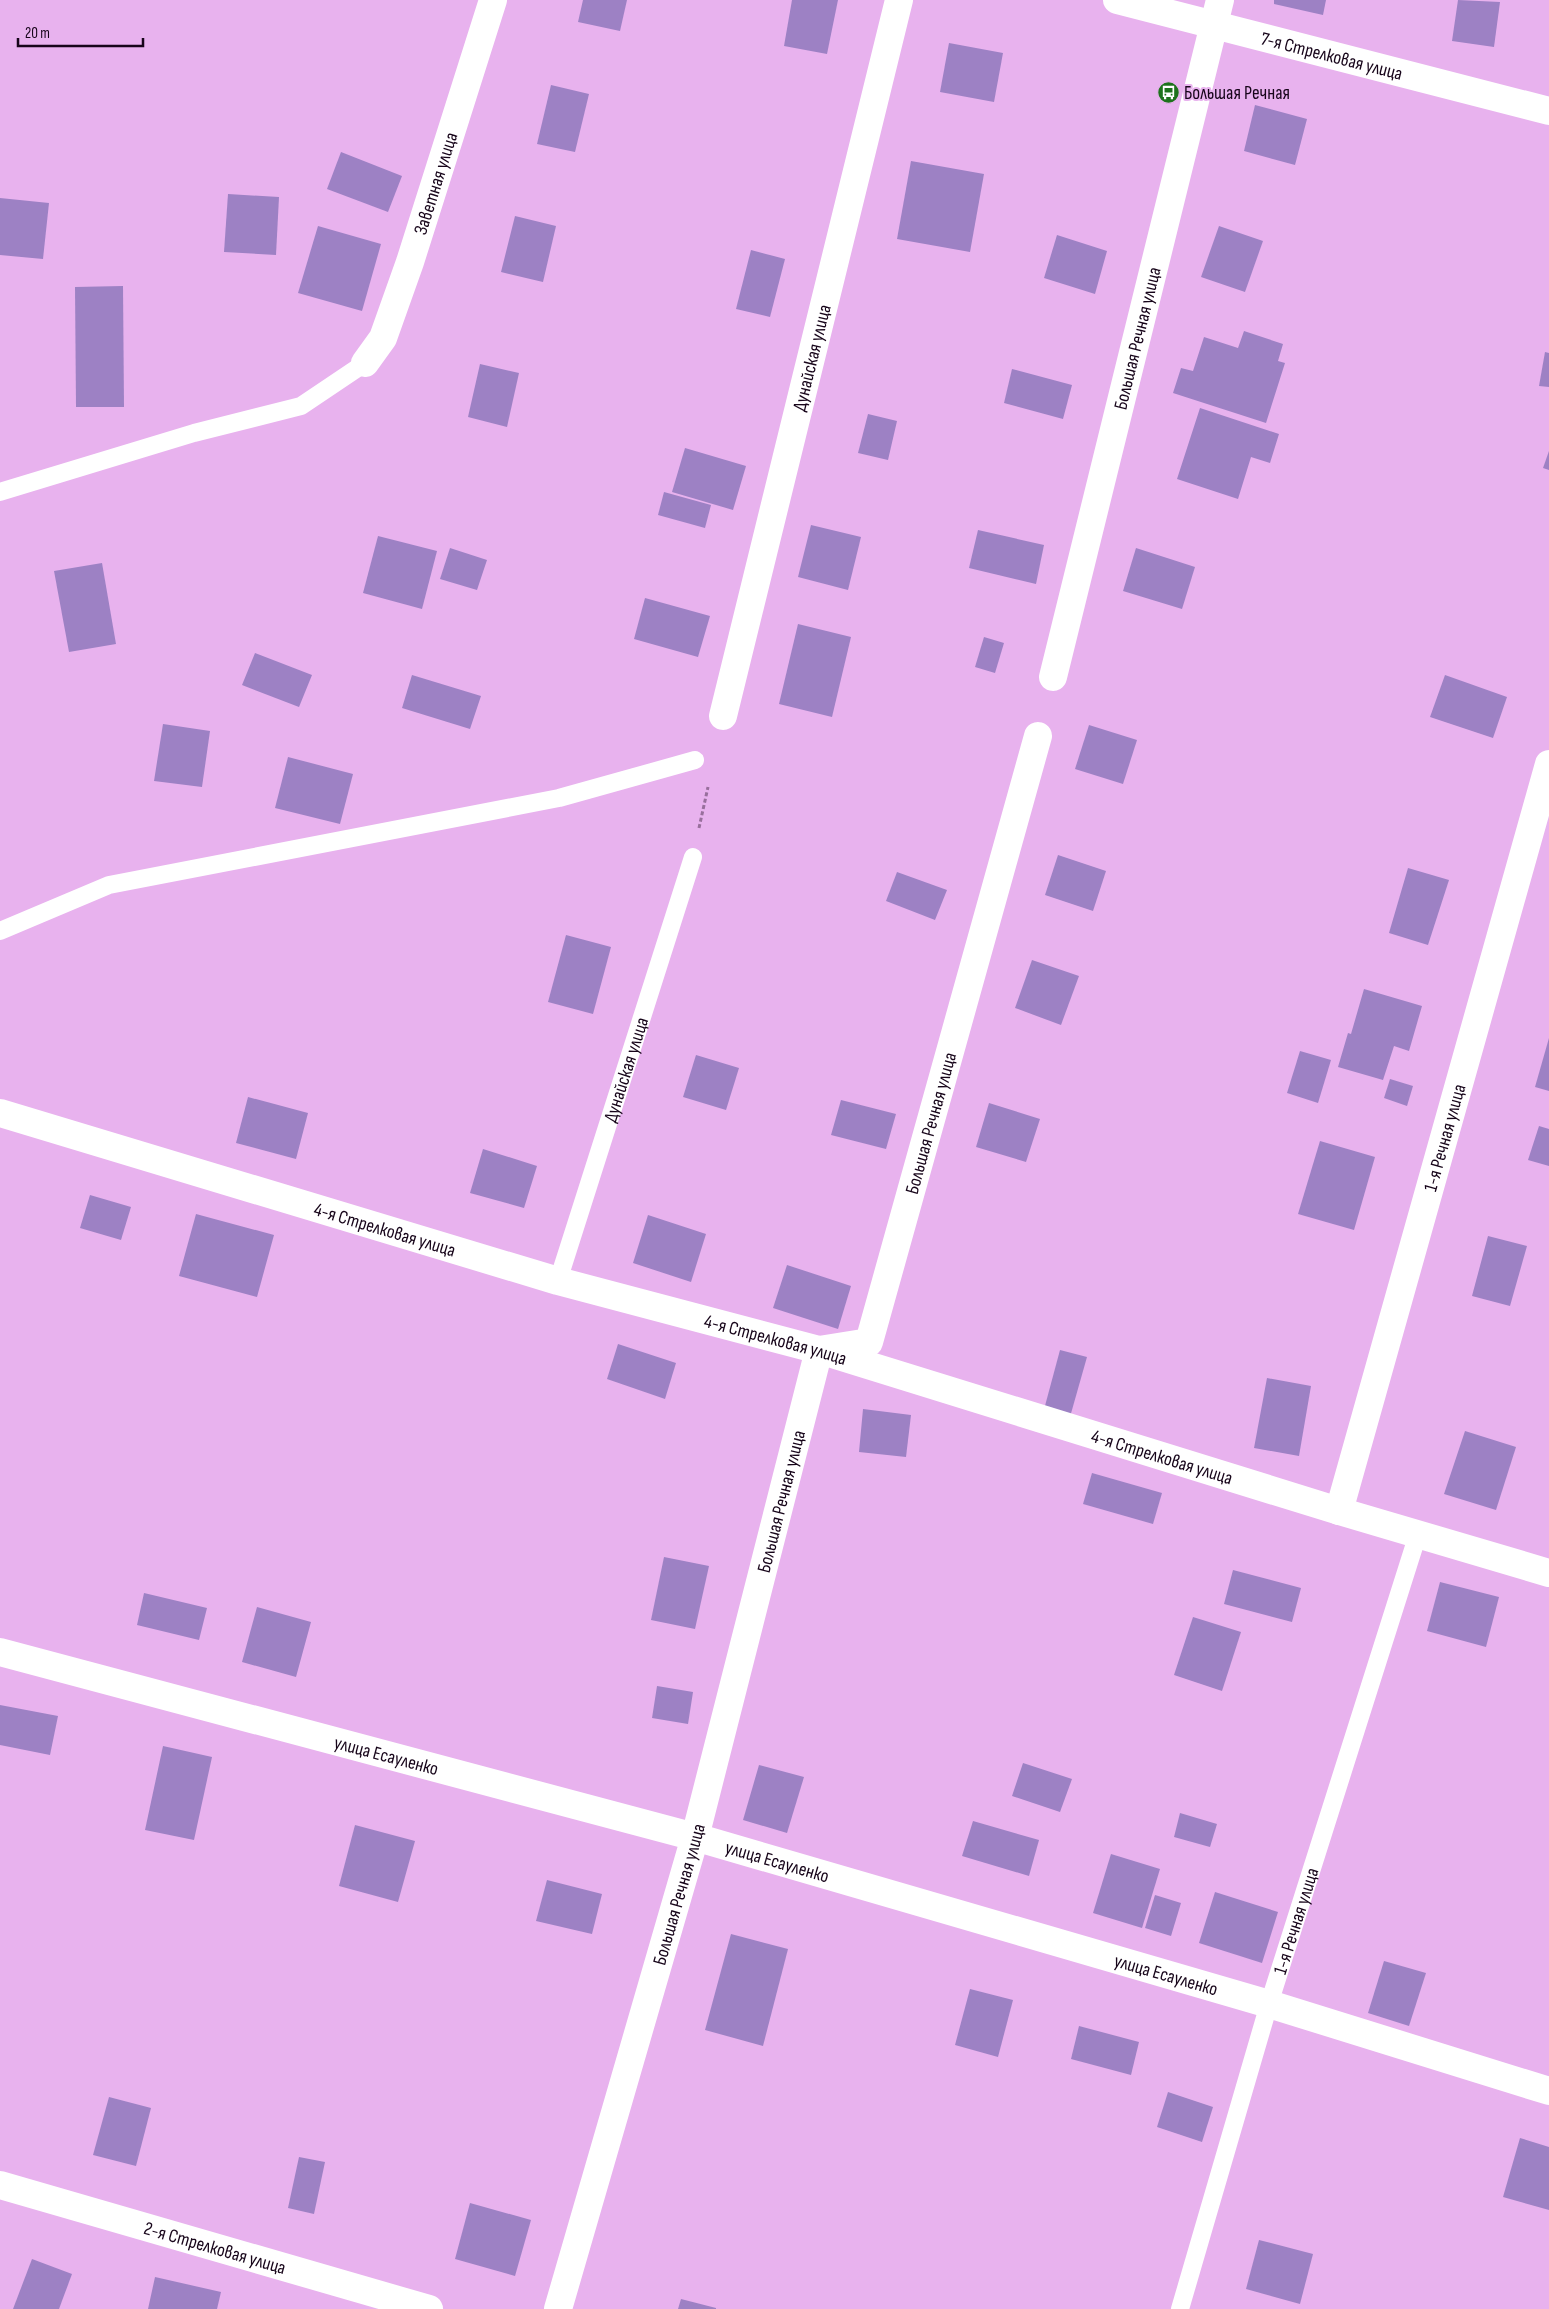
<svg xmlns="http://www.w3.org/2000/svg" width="1549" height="2309" font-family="'Sofia Sans Condensed',sans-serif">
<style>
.building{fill:#9d81c4}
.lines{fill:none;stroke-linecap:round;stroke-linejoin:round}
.path{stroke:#986f9c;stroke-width:3;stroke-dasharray:4 2.5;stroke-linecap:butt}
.service{stroke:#fff;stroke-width:18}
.minor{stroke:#fff;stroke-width:28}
.labels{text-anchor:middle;stroke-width:4;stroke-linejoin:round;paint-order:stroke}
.street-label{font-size:19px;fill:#17051a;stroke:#e8b2ee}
.poi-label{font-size:19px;fill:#17051a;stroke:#e8b2ee;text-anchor:start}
</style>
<rect width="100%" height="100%" fill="#e8b2ee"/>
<!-- building -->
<g class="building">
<path d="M583,0H627L620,31L578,22Z"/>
<path d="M792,0H838L827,54L784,46Z"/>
<path d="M1274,0H1326L1323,15L1274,4Z"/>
<path d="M1458,0L1500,2L1494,47L1452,41Z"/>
<path d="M949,43L1003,53L994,102L940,92Z"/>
<path d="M551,85L589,94L575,152L537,144Z"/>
<path d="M1255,105L1307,119L1295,165L1244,151Z"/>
<path d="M341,152L402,176L388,212L327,189Z"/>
<path d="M911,161L984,174L970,252L897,239Z"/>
<path d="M228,194L279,197L276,255L224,252Z"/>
<path d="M0,198L49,203L43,259L0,255Z"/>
<path d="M515,216L556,226L543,282L501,272Z"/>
<path d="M318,226L381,244L362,311L298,293Z"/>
<path d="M1219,226L1263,241L1245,292L1201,277Z"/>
<path d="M1057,235L1107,251L1095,294L1044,278Z"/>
<path d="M751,250L785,259L770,317L736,309Z"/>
<path d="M123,286L124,407H76L75,287Z"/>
<path d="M1244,331L1283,344L1278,361L1285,363L1266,423L1173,393L1181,368L1193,371L1204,337L1238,348Z"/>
<path d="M1545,352L1549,353V387L1539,386Z"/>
<path d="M480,364L519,373L507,427L468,417Z"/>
<path d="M1012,369L1072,385L1063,419L1004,403Z"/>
<path d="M1200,408L1279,434L1270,463L1251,457L1238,499L1177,479Z"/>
<path d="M868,414L897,421L888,460L858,453Z"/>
<path d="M685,448L746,466L733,510L672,492Z"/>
<path d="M1549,451V470L1543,468Z"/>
<path d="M664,492L711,505L705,528L658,515Z"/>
<path d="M811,525L861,537L848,590L798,577Z"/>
<path d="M978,530L1044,545L1036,584L969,568Z"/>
<path d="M378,536L437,551L422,609L363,593Z"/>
<path d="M450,548L487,560L477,590L440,579Z"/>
<path d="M1136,548L1195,567L1182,609L1123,591Z"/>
<path d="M102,563L116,644L69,652L54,571Z"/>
<path d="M645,598L710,616L698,657L634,639Z"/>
<path d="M798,624L851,637L832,717L779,704Z"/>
<path d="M984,637L1004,643L995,673L975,667Z"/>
<path d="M255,653L312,675L299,707L242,685Z"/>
<path d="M412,675L481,696L470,729L402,708Z"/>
<path d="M1445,675L1507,697L1493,738L1430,717Z"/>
<path d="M163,724L210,731L202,787L154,781Z"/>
<path d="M1089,725L1137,740L1123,784L1075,769Z"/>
<path d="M288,757L353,774L340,824L275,808Z"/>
<path d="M1058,855L1106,871L1093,911L1045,895Z"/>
<path d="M1408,868L1449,880L1428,945L1389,933Z"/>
<path d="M897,872L947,890L935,920L886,901Z"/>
<path d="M566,935L611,947L593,1014L548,1002Z"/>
<path d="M1032,960L1079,976L1061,1025L1015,1008Z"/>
<path d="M1364,989L1422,1006L1409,1051L1394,1046L1383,1080L1338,1067L1348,1033L1351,1034Z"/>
<path d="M1549,1038V1091L1535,1087Z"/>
<path d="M1300,1051L1331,1060L1318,1103L1287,1093Z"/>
<path d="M696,1055L739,1068L726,1110L683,1097Z"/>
<path d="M1390,1079L1413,1086L1407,1106L1384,1098Z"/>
<path d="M248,1097L308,1113L296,1159L236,1143Z"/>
<path d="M841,1100L896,1114L886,1149L831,1135Z"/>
<path d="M989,1103L1040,1119L1026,1162L976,1147Z"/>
<path d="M1539,1126L1549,1129V1166L1528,1160Z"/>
<path d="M1320,1141L1375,1157L1354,1230L1298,1214Z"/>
<path d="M483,1149L537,1166L524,1208L470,1193Z"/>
<path d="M90,1195L131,1207L121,1240L80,1228Z"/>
<path d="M196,1214L274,1235L257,1297L179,1276Z"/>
<path d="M648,1215L706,1234L691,1282L633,1263Z"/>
<path d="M1488,1236L1527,1246L1510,1306L1472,1296Z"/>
<path d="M787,1265L851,1286L838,1329L773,1308Z"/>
<path d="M618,1344L676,1363L665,1399L607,1379Z"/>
<path d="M1060,1350L1087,1357L1068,1424L1042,1417Z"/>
<path d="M1267,1378L1311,1386L1299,1456L1254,1448Z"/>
<path d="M863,1409L911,1415L906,1457L859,1452Z"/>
<path d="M1465,1431L1516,1447L1496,1510L1444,1494Z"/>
<path d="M1092,1473L1162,1493L1153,1524L1083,1504Z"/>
<path d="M664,1557L709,1566L695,1629L651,1620Z"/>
<path d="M1233,1570L1301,1588L1292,1622L1224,1604Z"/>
<path d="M1440,1582L1499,1597L1486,1647L1427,1631Z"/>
<path d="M144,1593L207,1608L199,1640L137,1625Z"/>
<path d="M257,1607L311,1622L296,1677L242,1662Z"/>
<path d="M1193,1617L1241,1632L1222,1691L1174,1675Z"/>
<path d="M657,1686L693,1692L688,1724L652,1718Z"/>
<path d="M0,1705L58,1716L50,1755L0,1745Z"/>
<path d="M163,1746L212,1757L194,1840L145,1830Z"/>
<path d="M1023,1763L1072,1779L1060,1812L1012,1796Z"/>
<path d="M759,1765L804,1777L787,1833L743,1820Z"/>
<path d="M1180,1813L1217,1824L1210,1847L1174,1837Z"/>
<path d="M973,1821L1039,1840L1029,1876L962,1856Z"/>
<path d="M355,1825L415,1841L398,1902L339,1886Z"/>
<path d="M1111,1854L1160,1869L1142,1928L1093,1913Z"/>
<path d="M547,1880L602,1894L592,1934L536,1921Z"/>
<path d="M1215,1892L1278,1912L1262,1963L1199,1943Z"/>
<path d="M1155,1895L1181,1903L1171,1936L1145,1928Z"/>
<path d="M731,1934L788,1949L763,2046L705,2030Z"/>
<path d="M1384,1961L1426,1973L1409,2026L1368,2013Z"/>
<path d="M970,1989L1013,2000L998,2057L955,2045Z"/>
<path d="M1079,2026L1139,2042L1131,2075L1071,2059Z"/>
<path d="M1168,2092L1213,2107L1202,2142L1157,2127Z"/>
<path d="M109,2097L151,2108L136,2166L93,2155Z"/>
<path d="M1520,2138L1549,2147V2210L1503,2197Z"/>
<path d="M299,2157L325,2162L314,2214L288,2208Z"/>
<path d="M470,2203L531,2220L515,2276L455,2259Z"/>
<path d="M1259,2240L1313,2254L1300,2304L1246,2289Z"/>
<path d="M32,2259L72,2274L59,2309H13Z"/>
<path d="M155,2277L221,2292L217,2309H148Z"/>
<path d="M681,2299L716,2308V2309H678Z"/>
</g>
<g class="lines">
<!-- path -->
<path class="path" d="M699,828L708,787"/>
<!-- service -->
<g class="service">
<path d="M0,492L194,433L301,406L365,363"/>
<path d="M0,931L109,885L559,798L695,760"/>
<path id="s1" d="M558,1281L693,857"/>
<path id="s2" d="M1180,2309L1269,2004L1418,1534"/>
</g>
<!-- minor -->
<g class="minor">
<path id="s3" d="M1117,0L1549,111"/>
<path id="s4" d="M365,363L383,338L410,262L493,0"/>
<path id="s5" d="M1053,677L1220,0"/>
<path id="s6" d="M723,716L899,0"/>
<path id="s7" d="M0,1113L558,1281L819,1350L1339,1511L1549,1573"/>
<path id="s8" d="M1339,1511L1549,764"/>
<path id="s9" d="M0,1652L695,1837L1269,2004L1549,2091"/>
<path id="s10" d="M0,2185L429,2309"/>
<path id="s11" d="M558,2309L695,1837L819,1350L869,1342L1038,736"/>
</g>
</g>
<!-- icons -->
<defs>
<symbol id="bus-disc" viewBox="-11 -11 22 22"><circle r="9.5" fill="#1d721c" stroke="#e8b2ee"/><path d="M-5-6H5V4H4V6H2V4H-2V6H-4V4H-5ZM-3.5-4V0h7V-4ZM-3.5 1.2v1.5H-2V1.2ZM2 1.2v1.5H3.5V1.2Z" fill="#fff"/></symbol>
</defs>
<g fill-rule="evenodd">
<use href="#bus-disc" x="1156" y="80" width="25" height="25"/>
</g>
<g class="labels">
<!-- street labels -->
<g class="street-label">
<text dy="7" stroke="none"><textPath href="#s3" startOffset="222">7-я Стрелковая улица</textPath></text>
<text dy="7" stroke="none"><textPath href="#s4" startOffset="194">Заветная улица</textPath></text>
<text dy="7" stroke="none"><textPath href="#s5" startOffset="349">Большая Речная улица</textPath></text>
<text dy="7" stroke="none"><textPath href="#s6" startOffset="369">Дунайская улица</textPath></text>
<text dy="7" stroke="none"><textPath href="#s1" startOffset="222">Дунайская улица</textPath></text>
<text dy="7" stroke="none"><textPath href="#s11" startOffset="1272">Большая Речная улица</textPath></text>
<text dy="7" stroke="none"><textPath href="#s8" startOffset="388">1-я Речная улица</textPath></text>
<text dy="7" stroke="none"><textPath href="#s7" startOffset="402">4-я Стрелковая улица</textPath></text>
<text dy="7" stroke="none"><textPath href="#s7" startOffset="808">4-я Стрелковая улица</textPath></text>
<text dy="7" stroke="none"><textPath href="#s7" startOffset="1212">4-я Стрелковая улица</textPath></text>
<text dy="7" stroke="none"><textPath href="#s11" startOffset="838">Большая Речная улица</textPath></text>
<text dy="7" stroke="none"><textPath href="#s9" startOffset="400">улица Есауленко</textPath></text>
<text dy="7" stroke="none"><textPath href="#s9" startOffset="805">улица Есауленко</textPath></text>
<text dy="7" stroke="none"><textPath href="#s11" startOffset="432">Большая Речная улица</textPath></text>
<text dy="7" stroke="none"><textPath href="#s2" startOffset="405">1-я Речная улица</textPath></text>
<text dy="7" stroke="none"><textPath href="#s9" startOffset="1210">улица Есауленко</textPath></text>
<text dy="7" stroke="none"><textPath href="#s10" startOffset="224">2-я Стрелковая улица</textPath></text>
</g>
<!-- poi labels -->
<g class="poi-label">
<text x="1184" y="99">Большая Речная</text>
</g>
</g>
<!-- scale -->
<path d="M18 38v8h125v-8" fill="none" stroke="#17051a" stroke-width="2.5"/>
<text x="25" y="38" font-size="15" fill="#17051a" stroke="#e8b2ee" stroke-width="4" paint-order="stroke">20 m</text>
</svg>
